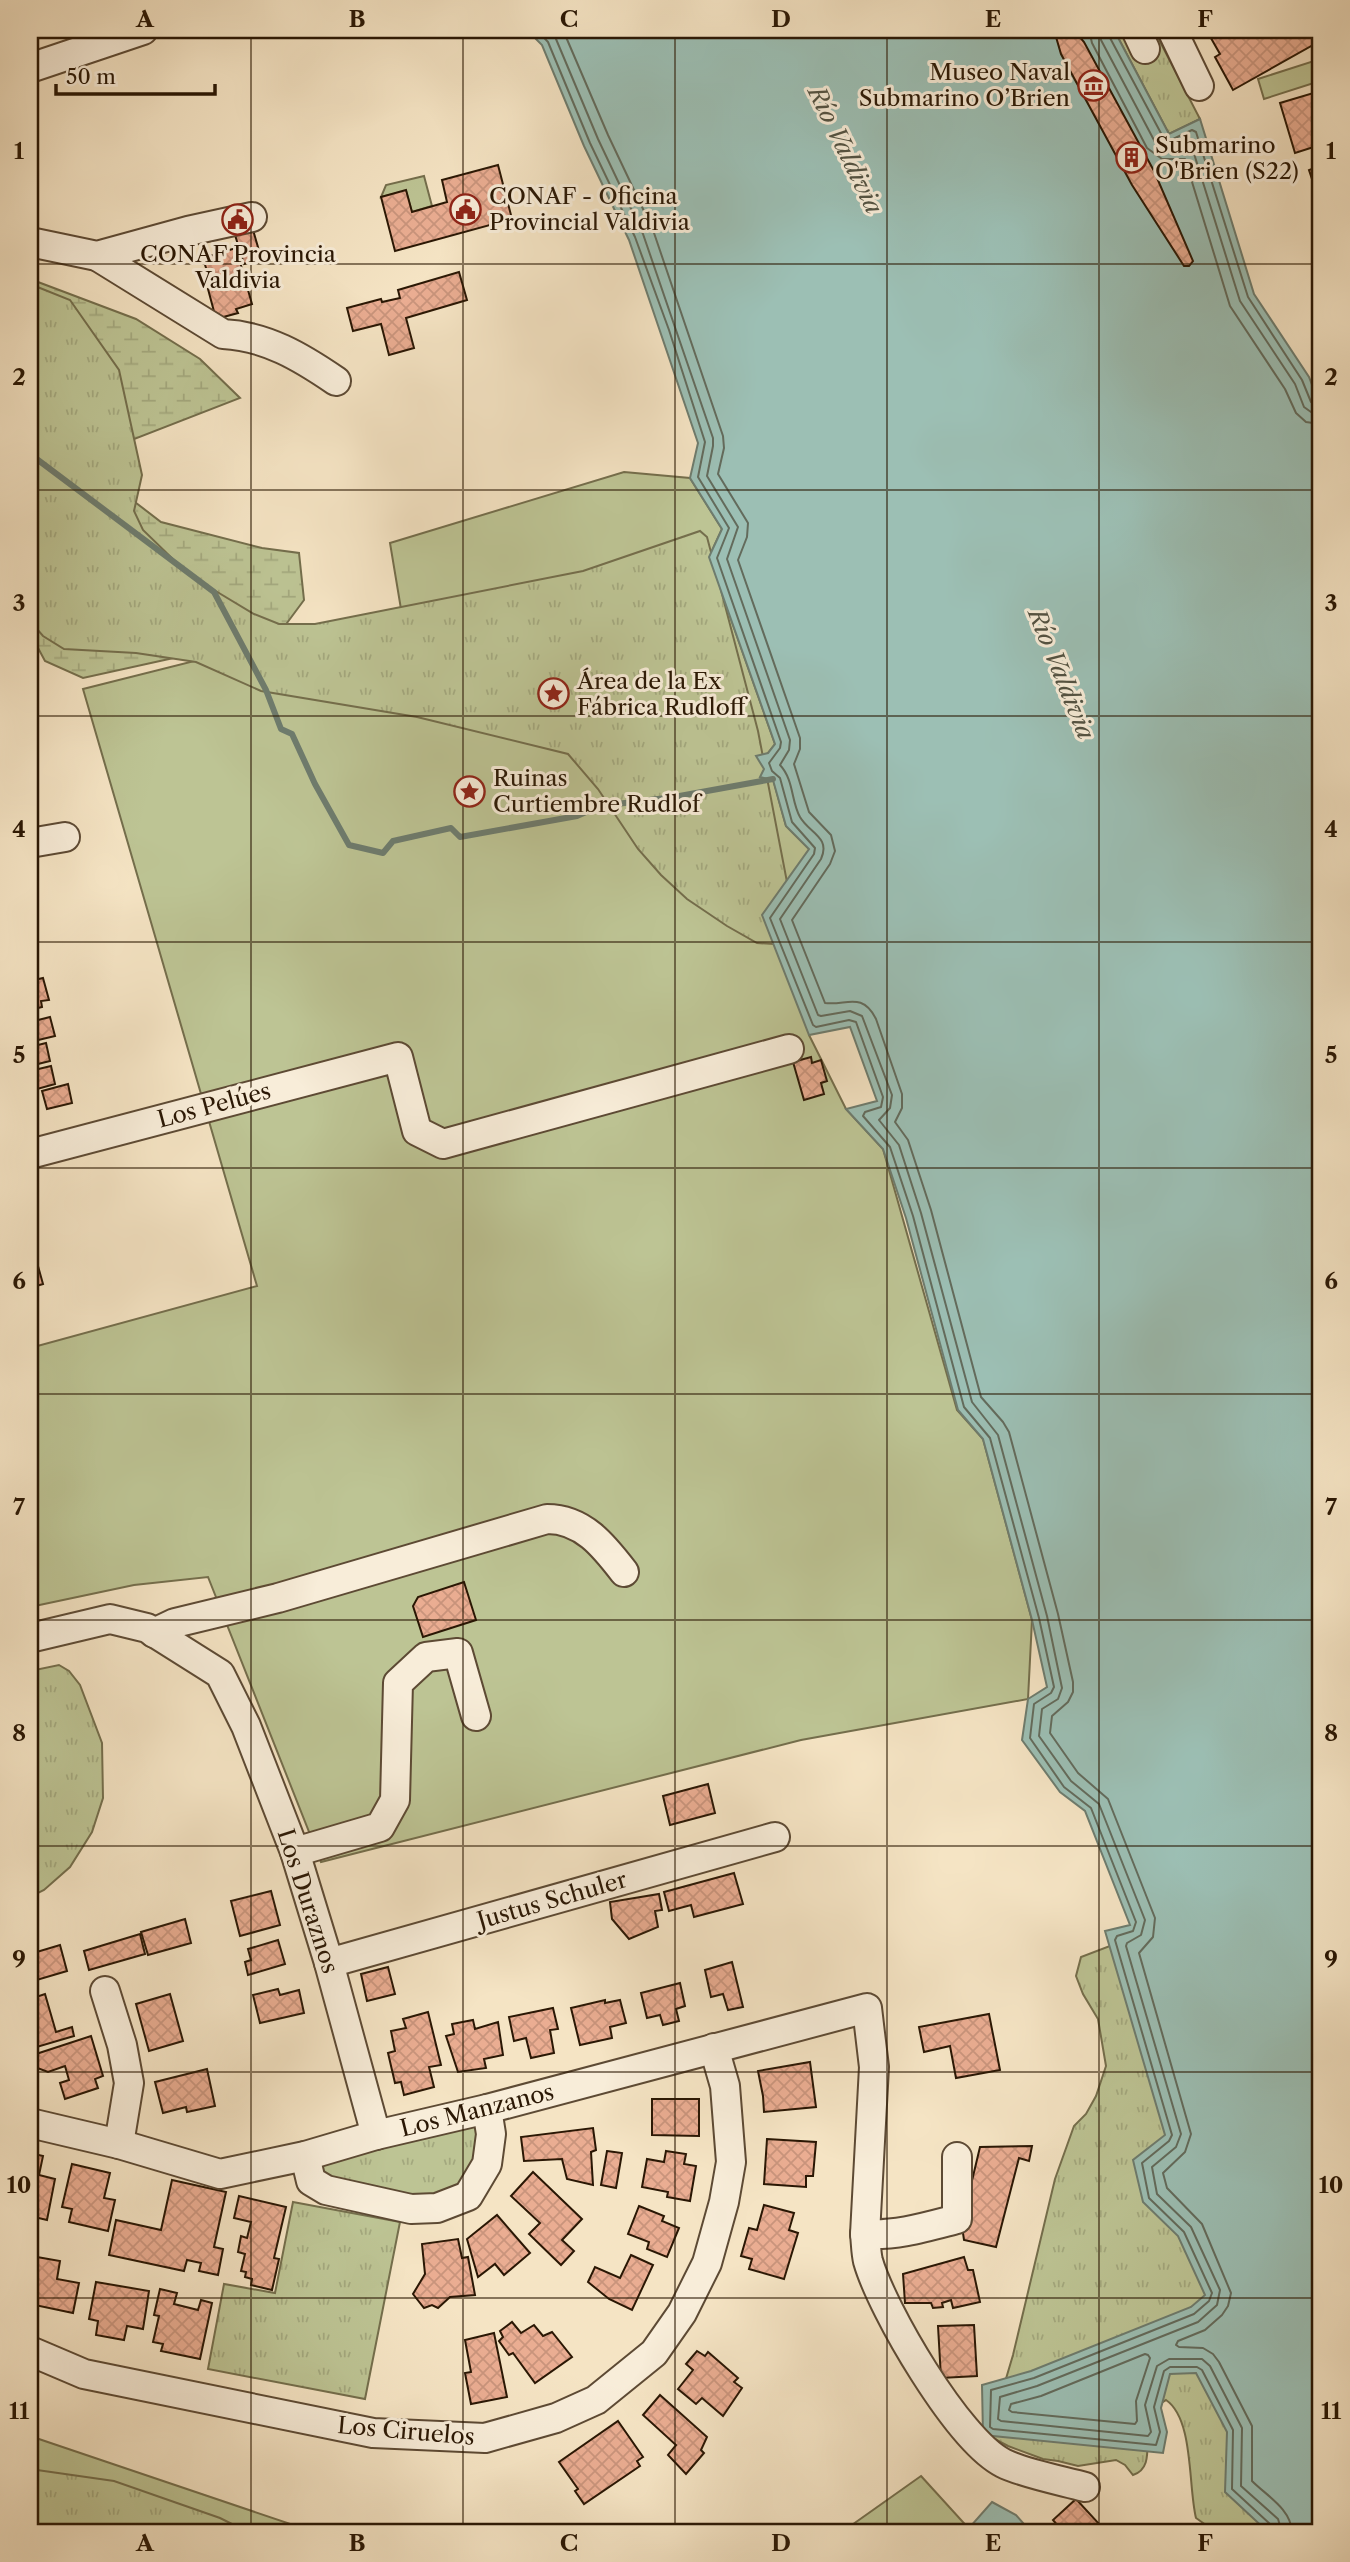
<svg xmlns="http://www.w3.org/2000/svg" width="1350" height="2562" font-family="'Libre Caslon Text',serif">
<style>
.grass{fill:#bdc494;stroke:#746e4c;stroke-width:2}
.wetland{fill:url(#wetland-marsh);stroke:#746e4c;stroke-width:2}
.park{fill:url(#park-tufts);stroke:#746e4c;stroke-width:2}
.water{fill:#9cbfb4;stroke:#6e7c6e;stroke-width:2}
.lines{fill:none;stroke-linecap:round;stroke-linejoin:round}
.shore{stroke:#636b5c;stroke-width:2}
.stream{stroke:#6e7c6e;stroke-width:6}
.building{fill:url(#building-cross-hatch);stroke:#2a1704;stroke-width:2}
.minor-casing{stroke:#5d4a34;stroke-width:32}
.minor{stroke:#f8edd9;stroke-width:28}
.grid{fill:none;stroke:#2a1704;stroke-width:2;stroke-opacity:0.55}
.labels{text-anchor:middle;stroke-width:6;stroke-linejoin:round;paint-order:stroke}
.poi-label{font-size:23px;fill:#2a1704;stroke:#f8edd9;text-anchor:start}
.street-label{font-size:23px;fill:#2a1704;stroke:#f8edd9}
.water-label{font-size:24px;font-style:italic;fill:#525242;stroke:#f8edd9}
.neatline{fill:none;stroke:#2a1704;stroke-width:2.5}
.grid-label{font-size:23px;text-anchor:middle;font-weight:bold;fill:#2a1704}
</style>
<defs>
<pattern id="wetland-marsh" width="20" height="14" patternUnits="userSpaceOnUse" patternTransform="scale(1.75)"><rect width="20" height="14" fill="#bdc494"/><path d="M1 5h8M5 5V1M11 12h8M15 12V8" fill="none" stroke="#a3a87e"/></pattern>
<pattern id="park-tufts" width="24" height="20" patternUnits="userSpaceOnUse" patternTransform="scale(1.75)"><rect width="24" height="20" fill="#bdc494"/><path d="M3 7l-1-3M5 7V3M7 7l1-3M15 17l-1-3M17 17v-4M19 17l1-3" fill="none" stroke="#a3a87e"/></pattern>
<pattern id="building-cross-hatch" width="8" height="8" patternUnits="userSpaceOnUse" patternTransform="scale(1.75)"><rect width="8" height="8" fill="#eaad92"/><path d="M0 0l8 8M0 8l8-8" fill="none" stroke="#c9947c"/></pattern>
</defs>
<rect width="100%" height="100%" fill="#f5e4c4"/>
<filter id="stains"><feTurbulence type="fractalNoise" baseFrequency=".00286" numOctaves="4"/><feColorMatrix values="0 0 0 0 .2 0 0 0 0 .09 0 0 0 0 .02 0 0 0 .5 -.17"/></filter>
<radialGradient id="worn" r=".72"><stop offset=".6" stop-color="#630" stop-opacity="0"/><stop offset="1" stop-color="#630" stop-opacity=".3"/></radialGradient>
<!-- grass -->
<g class="grass">
<path d="M1320,59V81L1264,99L1258,79Z"/>
<path d="M424,176L432,206L412,212L406,191L381,197L386,185Z"/>
<path d="M624,472L690,478L722,529L709,557L775,744L768,753L773,779L786,826L809,849V1035L846,1109L883,1149L957,1410L983,1439L1032,1620L1028,1699L801,1740L321,1862L208,1577L134,1585L30,1607V1348L257,1286L83,689L401,609L390,543Z"/>
<path d="M30,2436L314,2532H30Z"/>
<path d="M921,2476L972,2532H842Z"/>
</g>
<!-- wetland -->
<path class="wetland" d="M30,279L136,319L200,359L240,398L80,460L161,522L262,548L299,553L304,600L284,627L228,646L83,678L45,661L30,633Z"/>
<!-- park -->
<g class="park">
<path d="M1114,30H1154L1200,119L1169,134Z"/>
<path d="M30,284L70,300L119,370L142,475L134,511L143,530L181,567L214,590L254,614L279,624H315L583,571L700,531L707,537L758,731L792,908L774,944L757,943L727,926L687,899L661,875L638,849L598,789L568,754L417,717L261,691L196,662L136,653L64,649L43,636L30,621Z"/>
<path d="M59,1665L69,1671L80,1685L102,1743L103,1798L92,1832L70,1867L44,1890L30,1897V1671Z"/>
<path d="M1115,1944L1220,2251L1260,2532H1222L1220,2528L1206,2525L1196,2518C1188,2486 1194,2419 1166,2400C1131,2417 1163,2466 1133,2475L1125,2465L1116,2460L1078,2466L1058,2461L1043,2459L1008,2446L989,2436L1013,2355L1055,2179L1074,2126L1086,2114L1096,2096L1106,2066L1098,2019L1083,1994L1076,1976L1081,1957Z"/>
<path d="M479,2121L486,2134L462,2192L431,2204L320,2180L318,2164Z"/>
<path d="M293,2202L400,2222L365,2399L208,2369L224,2284L275,2293Z"/>
<path d="M30,2469L114,2481L220,2518L248,2532H30Z"/>
</g>
<!-- water -->
<g class="water">
<path d="M527,30H1114L1169,134L1200,119L1254,294L1309,377L1320,406V2532H1268L1225,2492L1227,2432L1196,2373L1170,2374L1161,2408L1167,2432L1163,2453L983,2435L982,2385L1031,2371L1191,2307L1205,2295L1178,2236L1143,2202L1133,2160L1165,2135L1105,1931L1130,1925L1085,1811L1060,1792L1022,1740L1028,1699L1047,1687L1032,1620L983,1439L958,1410L906,1218L883,1149L846,1109L877,1101L850,1027L809,1035L762,915L809,849L786,826L773,780L760,777L764,769L756,756L768,753L775,744L709,557L722,529L690,478L698,443L629,240L584,146L542,45Z"/>
<path d="M992,2502L1016,2515L1031,2532H972L969,2528Z"/>
</g>
<g class="lines">
<!-- shore -->
<g class="shore">
<path d="M537,30L548,42L590,143L635,237L669,330L705,442L698,477L729,528L717,558L781,742L780,748L769,763L772,771L780,778L792,822L815,848L814,854L770,918L813,1025L816,1027L849,1020L856,1022L883,1097L881,1107L865,1112L863,1116L890,1147L913,1216L964,1407L990,1438L1039,1618L1054,1687L1051,1693L1034,1704L1030,1738L1064,1787L1091,1808L1136,1922L1133,1931L1117,1936L1115,1940L1172,2135L1169,2141L1142,2163L1149,2198L1184,2232L1212,2293L1209,2301L1194,2314L1034,2378L991,2390L990,2427L993,2429L1156,2445L1160,2432L1154,2407L1164,2371L1170,2367H1197L1202,2370L1233,2430L1232,2489L1270,2524L1273,2532"/>
<path d="M549,30L556,39L598,139L643,234L713,438V446L707,476L738,527L727,559L790,740L789,750L780,765C794,780 791,801 800,817C809,833 831,837 821,859L780,919L818,1015L821,1016L850,1011L862,1016L892,1095L890,1108L879,1120L899,1145L921,1213L972,1402L998,1435L1047,1616L1062,1688L1058,1699L1042,1709L1039,1736L1071,1781L1099,1804L1145,1920L1141,1935L1127,1943L1126,1946L1181,2134L1176,2147L1152,2167L1157,2194L1191,2227L1220,2290L1217,2305L1198,2322L1037,2386L1000,2397L998,2419L1001,2421L1148,2436L1151,2432L1145,2405L1157,2366L1169,2359H1202L1210,2366L1242,2428L1241,2486L1278,2519L1282,2532"/>
<path d="M563,30L608,135L653,230L723,436L724,448L718,474L748,523L747,537L738,560L800,738V749L794,764L809,812L831,835L835,851L830,864L792,920L825,1003C846,1006 862,991 876,1019L902,1094V1108L895,1122L908,1140L931,1210L981,1397L1003,1422L1009,1432L1058,1614L1073,1682V1692L1068,1702L1052,1716L1050,1733L1078,1773L1108,1799L1155,1918L1153,1937L1139,1953L1191,2134L1185,2152L1163,2173L1167,2188L1202,2224L1231,2293L1228,2306L1222,2315L1205,2330L1178,2341L1176,2345L1179,2347L1203,2348L1213,2354L1219,2362L1252,2426V2481C1267,2496 1291,2509 1292,2532"/>
<path d="M1089,30L1092,43L1147,148L1162,159H1185L1230,306L1285,389L1296,413L1306,422L1320,424"/>
<path d="M1100,30L1101,40L1155,142L1168,149L1187,142L1191,144L1240,301L1295,384L1304,407L1311,412L1320,414"/>
<path d="M1108,30L1109,36L1163,137L1171,140L1192,130L1196,132L1248,297L1302,380L1311,402L1320,405"/>
<path d="M1145,2354L1148,2355L1150,2358L1136,2401L1137,2421L1135,2424L1012,2412L1009,2410L1011,2404L1041,2396Z"/>
</g>
<!-- stream -->
<path class="stream" d="M30,454L214,592L266,690L281,729L292,734L315,784L349,845L383,853L393,841L451,828L460,837L577,816L600,806L674,797L773,779"/>
</g>
<!-- building -->
<g class="building">
<path d="M1054,30H1074L1084,42L1154,171L1193,261L1189,266H1184L1132,185L1061,54Z"/>
<path d="M1214,30H1316L1320,41L1233,90L1215,57L1220,54L1208,33Z"/>
<path d="M1320,91V145L1295,153L1280,103Z"/>
<path d="M498,165L512,219L395,251L381,197L406,190L412,212L447,202L442,180Z"/>
<path d="M1320,166V189L1316,191L1309,170Z"/>
<path d="M253,230L260,254L257,255L258,260L244,264L235,235Z"/>
<path d="M236,248L252,304L236,309L238,313L216,319L208,289L212,288L203,258Z"/>
<path d="M459,272L467,300L406,318L414,348L389,355L381,324L353,331L347,308L381,299L382,302L400,298L398,290Z"/>
<path d="M43,978L49,1000L41,1001L42,1007L30,1010V981Z"/>
<path d="M50,1017L55,1036L30,1042V1022Z"/>
<path d="M46,1043L50,1061L30,1066V1047Z"/>
<path d="M811,1057L812,1063L821,1060L827,1081L821,1083L824,1094L804,1100L793,1062Z"/>
<path d="M51,1066L55,1084L30,1091V1071Z"/>
<path d="M68,1084L72,1103L47,1109L42,1091Z"/>
<path d="M31,1241L43,1284L30,1288V1242Z"/>
<path d="M464,1582L476,1620L423,1637L413,1606L418,1597Z"/>
<path d="M708,1784L715,1813L670,1825L663,1796Z"/>
<path d="M734,1873L743,1904L694,1917L691,1905L669,1911L664,1892Z"/>
<path d="M271,1891L280,1925L240,1936L231,1901Z"/>
<path d="M659,1894L662,1910L655,1911L658,1927L629,1939L612,1919L610,1902Z"/>
<path d="M185,1919L191,1943L148,1955L141,1932Z"/>
<path d="M140,1934L145,1954L89,1970L84,1951Z"/>
<path d="M278,1940L285,1964L248,1975L245,1962L251,1960L248,1949Z"/>
<path d="M60,1945L67,1971L30,1982V1954Z"/>
<path d="M732,1962L743,2007L728,2010L723,1994L711,1997L705,1970Z"/>
<path d="M388,1967L395,1994L367,2001L361,1974Z"/>
<path d="M680,1983L685,2006L676,2009L679,2021L663,2025L660,2015L647,2018L641,1993Z"/>
<path d="M278,1989L280,1995L299,1990L304,2013L260,2023L253,1995Z"/>
<path d="M45,1994L56,2032L72,2027L74,2036L30,2049V1999Z"/>
<path d="M170,1994L183,2041L149,2051L136,2004Z"/>
<path d="M605,2000V2003L620,2000L626,2023L610,2027L612,2038L580,2045L571,2008Z"/>
<path d="M553,2008L558,2029L550,2030L554,2053L531,2058L526,2038L514,2041L509,2017Z"/>
<path d="M428,2012L441,2065L429,2067L434,2087L404,2095L401,2082L395,2083L388,2053L395,2051L391,2031L406,2028L403,2019Z"/>
<path d="M989,2014L1000,2070L956,2078L950,2046L924,2052L919,2027Z"/>
<path d="M473,2020L475,2029L498,2022L503,2055L484,2059L486,2068L458,2072L446,2036L454,2034L452,2024Z"/>
<path d="M91,2036L103,2076L95,2079L98,2088L65,2099L60,2083L69,2080L65,2066L48,2072L32,2066L30,2056Z"/>
<path d="M810,2062L816,2107L764,2112L763,2096L758,2071Z"/>
<path d="M207,2069L215,2106L187,2112L186,2107L163,2113L155,2082Z"/>
<path d="M652,2099H699V2136L652,2135Z"/>
<path d="M593,2128L596,2150L591,2152L593,2185L567,2179L562,2159L524,2161L521,2137Z"/>
<path d="M767,2139L816,2142L813,2176H806V2187L764,2184Z"/>
<path d="M1032,2146L1029,2161L1019,2158L996,2247L964,2240L963,2233L960,2231L980,2147Z"/>
<path d="M607,2151L622,2153L616,2188L601,2185Z"/>
<path d="M666,2151L686,2154L684,2164L696,2166L690,2201L667,2197L668,2192L642,2187L647,2159L664,2162Z"/>
<path d="M30,2153L43,2156L39,2175L55,2179L47,2220L30,2216Z"/>
<path d="M72,2164L110,2173L104,2198L115,2200L108,2231L69,2222L72,2209L62,2207Z"/>
<path d="M533,2172L582,2219L562,2240L574,2251L561,2265L529,2234L540,2223L511,2196Z"/>
<path d="M172,2180L226,2192L214,2247L223,2249L218,2275L199,2271L201,2263L187,2260L184,2271L109,2255L116,2220L161,2230Z"/>
<path d="M239,2196L286,2207L274,2258L279,2259L272,2290L251,2285L252,2279L245,2277L246,2272L241,2271L245,2254L238,2252L241,2236L247,2238L251,2222L234,2218Z"/>
<path d="M764,2205L794,2213L789,2230L798,2233L784,2279L749,2269L752,2259L741,2256L749,2228L757,2230Z"/>
<path d="M639,2206L664,2216L662,2221L679,2228L667,2257L647,2249L649,2242L628,2234Z"/>
<path d="M497,2215L530,2253L504,2275L495,2264L478,2277L467,2239Z"/>
<path d="M458,2239L462,2258L468,2257L475,2295L450,2297L438,2308L432,2305L424,2308L413,2294L425,2274L422,2244Z"/>
<path d="M631,2255L653,2265L632,2310L609,2299L588,2282L595,2267L620,2278Z"/>
<path d="M37,2257L60,2261L57,2279L79,2283L73,2313L30,2304V2277H33Z"/>
<path d="M964,2257L968,2270H973L980,2302L953,2308L951,2300L942,2303L943,2307L933,2308L931,2303H905L903,2274Z"/>
<path d="M96,2282L149,2291L143,2329L127,2326L124,2340L96,2335L98,2321L89,2319Z"/>
<path d="M160,2289L177,2293L174,2304L198,2310L201,2300L212,2303L200,2359L161,2351L163,2344L153,2342L159,2316L154,2315Z"/>
<path d="M512,2322L521,2333L534,2325L543,2336L552,2332L572,2357L535,2383L513,2353L509,2355L499,2341L503,2337L500,2331Z"/>
<path d="M974,2325L977,2376L941,2378L938,2326Z"/>
<path d="M494,2333L507,2397L471,2404L465,2373L471,2372L465,2340Z"/>
<path d="M697,2351L705,2356L708,2352L738,2378L734,2382L742,2388L723,2416L702,2398L696,2404L678,2389L693,2370L686,2364Z"/>
<path d="M660,2395L707,2437L701,2450L704,2453L686,2474L668,2455L676,2445L643,2415Z"/>
<path d="M618,2421L643,2457L637,2461L640,2466L584,2504L575,2491L578,2489L559,2462Z"/>
<path d="M1076,2499L1101,2526L1093,2532H1063L1053,2520Z"/>
</g>
<g class="lines">
<defs>
<g id="minor">
<path d="M1136,30L1145,49"/>
<path d="M1172,30L1199,86"/>
<path d="M30,68L143,30"/>
<path d="M30,242L97,256L188,231L252,217"/>
<path d="M97,256L223,334C266,336 301,357 336,381"/>
<path d="M30,843L65,837"/>
<path d="M30,1154L398,1057L417,1131L443,1144L789,1049"/>
<path d="M154,1633L175,1623L278,1598L547,1519C583,1519 604,1546 624,1572"/>
<path d="M30,1638L110,1619L147,1628L220,1674L246,1726L295,1852L329,1963L376,2135"/>
<path d="M295,1852L380,1827L395,1800L398,1683L426,1657L458,1653L476,1716"/>
<path d="M329,1963L775,1837"/>
<path d="M105,1991L122,2045L129,2083L119,2144"/>
<path d="M30,2123L119,2144L220,2174L305,2156L376,2135L487,2109L867,2008L874,2067L865,2234C897,2236 926,2227 957,2219V2157"/>
<path d="M305,2156L311,2181L326,2190L411,2209L437,2208L468,2196L487,2164L491,2134L487,2109"/>
<path d="M865,2234C866,2243 866,2253 868,2261C882,2310 958,2440 1003,2463C1022,2473 1063,2481 1085,2487"/>
<path d="M30,2351L84,2374L373,2433L485,2438L556,2418L596,2400L654,2353L682,2313L707,2263L724,2202L731,2162L725,2086L714,2048"/>
</g>
</defs>
<!-- minor casing -->
<use href="#minor" class="minor-casing"/>
<!-- minor -->
<use href="#minor" class="minor"/>
</g>
<!-- grid -->
<path class="grid" d="M251,30V2532M463,30V2532M675,30V2532M887,30V2532M1099,30V2532M30,264H1320M30,490H1320M30,716H1320M30,942H1320M30,1168H1320M30,1394H1320M30,1620H1320M30,1846H1320M30,2072H1320M30,2298H1320"/>
<!-- icons -->
<defs>
<symbol id="museum-ring" viewBox="-11 -11 22 22"><circle r="9.5" fill="#f8edd9" stroke="#8f2418" stroke-width="1.5"/><path d="M0-6L6-3V-2H-6V-3ZM-5-1h2V3h-2ZM-1-1h2V3h-2ZM3-1h2V3H3ZM-6 4H6V6H-6Z" fill="#8f2418"/></symbol>
<symbol id="building-ring" viewBox="-11 -11 22 22"><circle r="9.5" fill="#f8edd9" stroke="#8f2418" stroke-width="1.5"/><path d="M-4-6H4V6H1V3H-1V6H-4ZM-2.5-4.3h1.7v1.8h-1.7ZM.8-4.3h1.7v1.8H.8ZM-2.5-1h1.7V.8h-1.7ZM.8-1h1.7V.8H.8Z" fill="#8f2418"/></symbol>
<symbol id="civic-ring" viewBox="-11 -11 22 22"><circle r="9.5" fill="#f8edd9" stroke="#8f2418" stroke-width="1.5"/><path d="M-.6-6.5H3V-4.5H.6V-3L4-1V1h2V6H-6V1h2V-1L-.6-3ZM-1.2 2.5V6h2.4V2.5Z" fill="#8f2418"/></symbol>
<symbol id="sight-ring" viewBox="-11 -11 22 22"><circle r="9.5" fill="#f8edd9" stroke="#8f2418" stroke-width="1.5"/><path d="M0-6L1.8-2.2L6-1.7L2.9 1.2L3.7 5.4L0 3.3L-3.7 5.4L-2.9 1.2L-6-1.7L-1.8-2.2Z" fill="#8f2418"/></symbol>
</defs>
<g fill-rule="evenodd">
<use href="#museum-ring" x="1076" y="68" width="35" height="35"/>
<use href="#building-ring" x="1114" y="140" width="35" height="35"/>
<use href="#civic-ring" x="448" y="192" width="35" height="35"/>
<use href="#civic-ring" x="220" y="202" width="35" height="35"/>
<use href="#sight-ring" x="536" y="676" width="35" height="35"/>
<use href="#sight-ring" x="452" y="774" width="35" height="35"/>
</g>
<g class="labels">
<!-- poi labels -->
<g class="poi-label">
<text x="1070" y="80" text-anchor="end">Museo Naval<tspan x="1070" dy="26">Submarino O’Brien</tspan></text>
<text x="1155" y="153">Submarino<tspan x="1155" dy="26">O'Brien (S22)</tspan></text>
<text x="489" y="204">CONAF - Oficina<tspan x="489" dy="26">Provincial Valdivia</tspan></text>
<text x="238" y="262" text-anchor="middle">CONAF Provincia<tspan x="238" dy="26">Valdivia</tspan></text>
<text x="577" y="689">Área de la Ex<tspan x="577" dy="26">Fábrica Rudloff</tspan></text>
<text x="493" y="786">Ruinas<tspan x="493" dy="26">Curtiembre Rudlof</tspan></text>
</g>
<!-- street labels -->
<g class="street-label">
<text transform="translate(214 1105) rotate(-15)" y="8">Los Pelúes</text>
<text transform="translate(552 1900) rotate(-16)" y="8">Justus Schuler</text>
<text transform="translate(308 1901) rotate(72)" y="8">Los Duraznos</text>
<text transform="translate(477 2110) rotate(-14)" y="8">Los Manzanos</text>
<text transform="translate(406 2431) rotate(5)" y="8">Los Ciruelos</text>
</g>
<!-- water labels -->
<g class="water-label">
<text transform="translate(845 150) rotate(64)" y="8">Río Valdivia</text>
<text transform="translate(1061 674) rotate(68)" y="8">Río Valdivia</text>
</g>
</g>
<!-- margin -->
<rect width="1350" height="2562" fill="none" stroke="#f5e4c4" stroke-width="77"/>
<!-- scale -->
<path d="M56 84v10h159v-10" fill="none" stroke="#2a1704" stroke-width="3.5"/>
<text x="66" y="84" font-size="21" fill="#2a1704" stroke="#f8edd9" stroke-width="5" paint-order="stroke">50 m</text>
<rect x="38" y="38" width="1274" height="2486" class="neatline"/>
<g class="grid-label">
<text x="145" y="27">A</text>
<text x="357" y="27">B</text>
<text x="569" y="27">C</text>
<text x="781" y="27">D</text>
<text x="993" y="27">E</text>
<text x="1205" y="27">F</text>
<text x="19" y="159">1</text>
<text x="1331" y="159">1</text>
<text x="19" y="385">2</text>
<text x="1331" y="385">2</text>
<text x="19" y="611">3</text>
<text x="1331" y="611">3</text>
<text x="19" y="837">4</text>
<text x="1331" y="837">4</text>
<text x="19" y="1063">5</text>
<text x="1331" y="1063">5</text>
<text x="19" y="1289">6</text>
<text x="1331" y="1289">6</text>
<text x="19" y="1515">7</text>
<text x="1331" y="1515">7</text>
<text x="19" y="1741">8</text>
<text x="1331" y="1741">8</text>
<text x="19" y="1967">9</text>
<text x="1331" y="1967">9</text>
<text x="19" y="2193">10</text>
<text x="1331" y="2193">10</text>
<text x="19" y="2419">11</text>
<text x="1331" y="2419">11</text>
<text x="145" y="2551">A</text>
<text x="357" y="2551">B</text>
<text x="569" y="2551">C</text>
<text x="781" y="2551">D</text>
<text x="993" y="2551">E</text>
<text x="1205" y="2551">F</text>
</g>
<rect width="100%" height="100%" filter="url(#stains)"/>
<rect width="100%" height="100%" fill="url(#worn)"/>
</svg>
